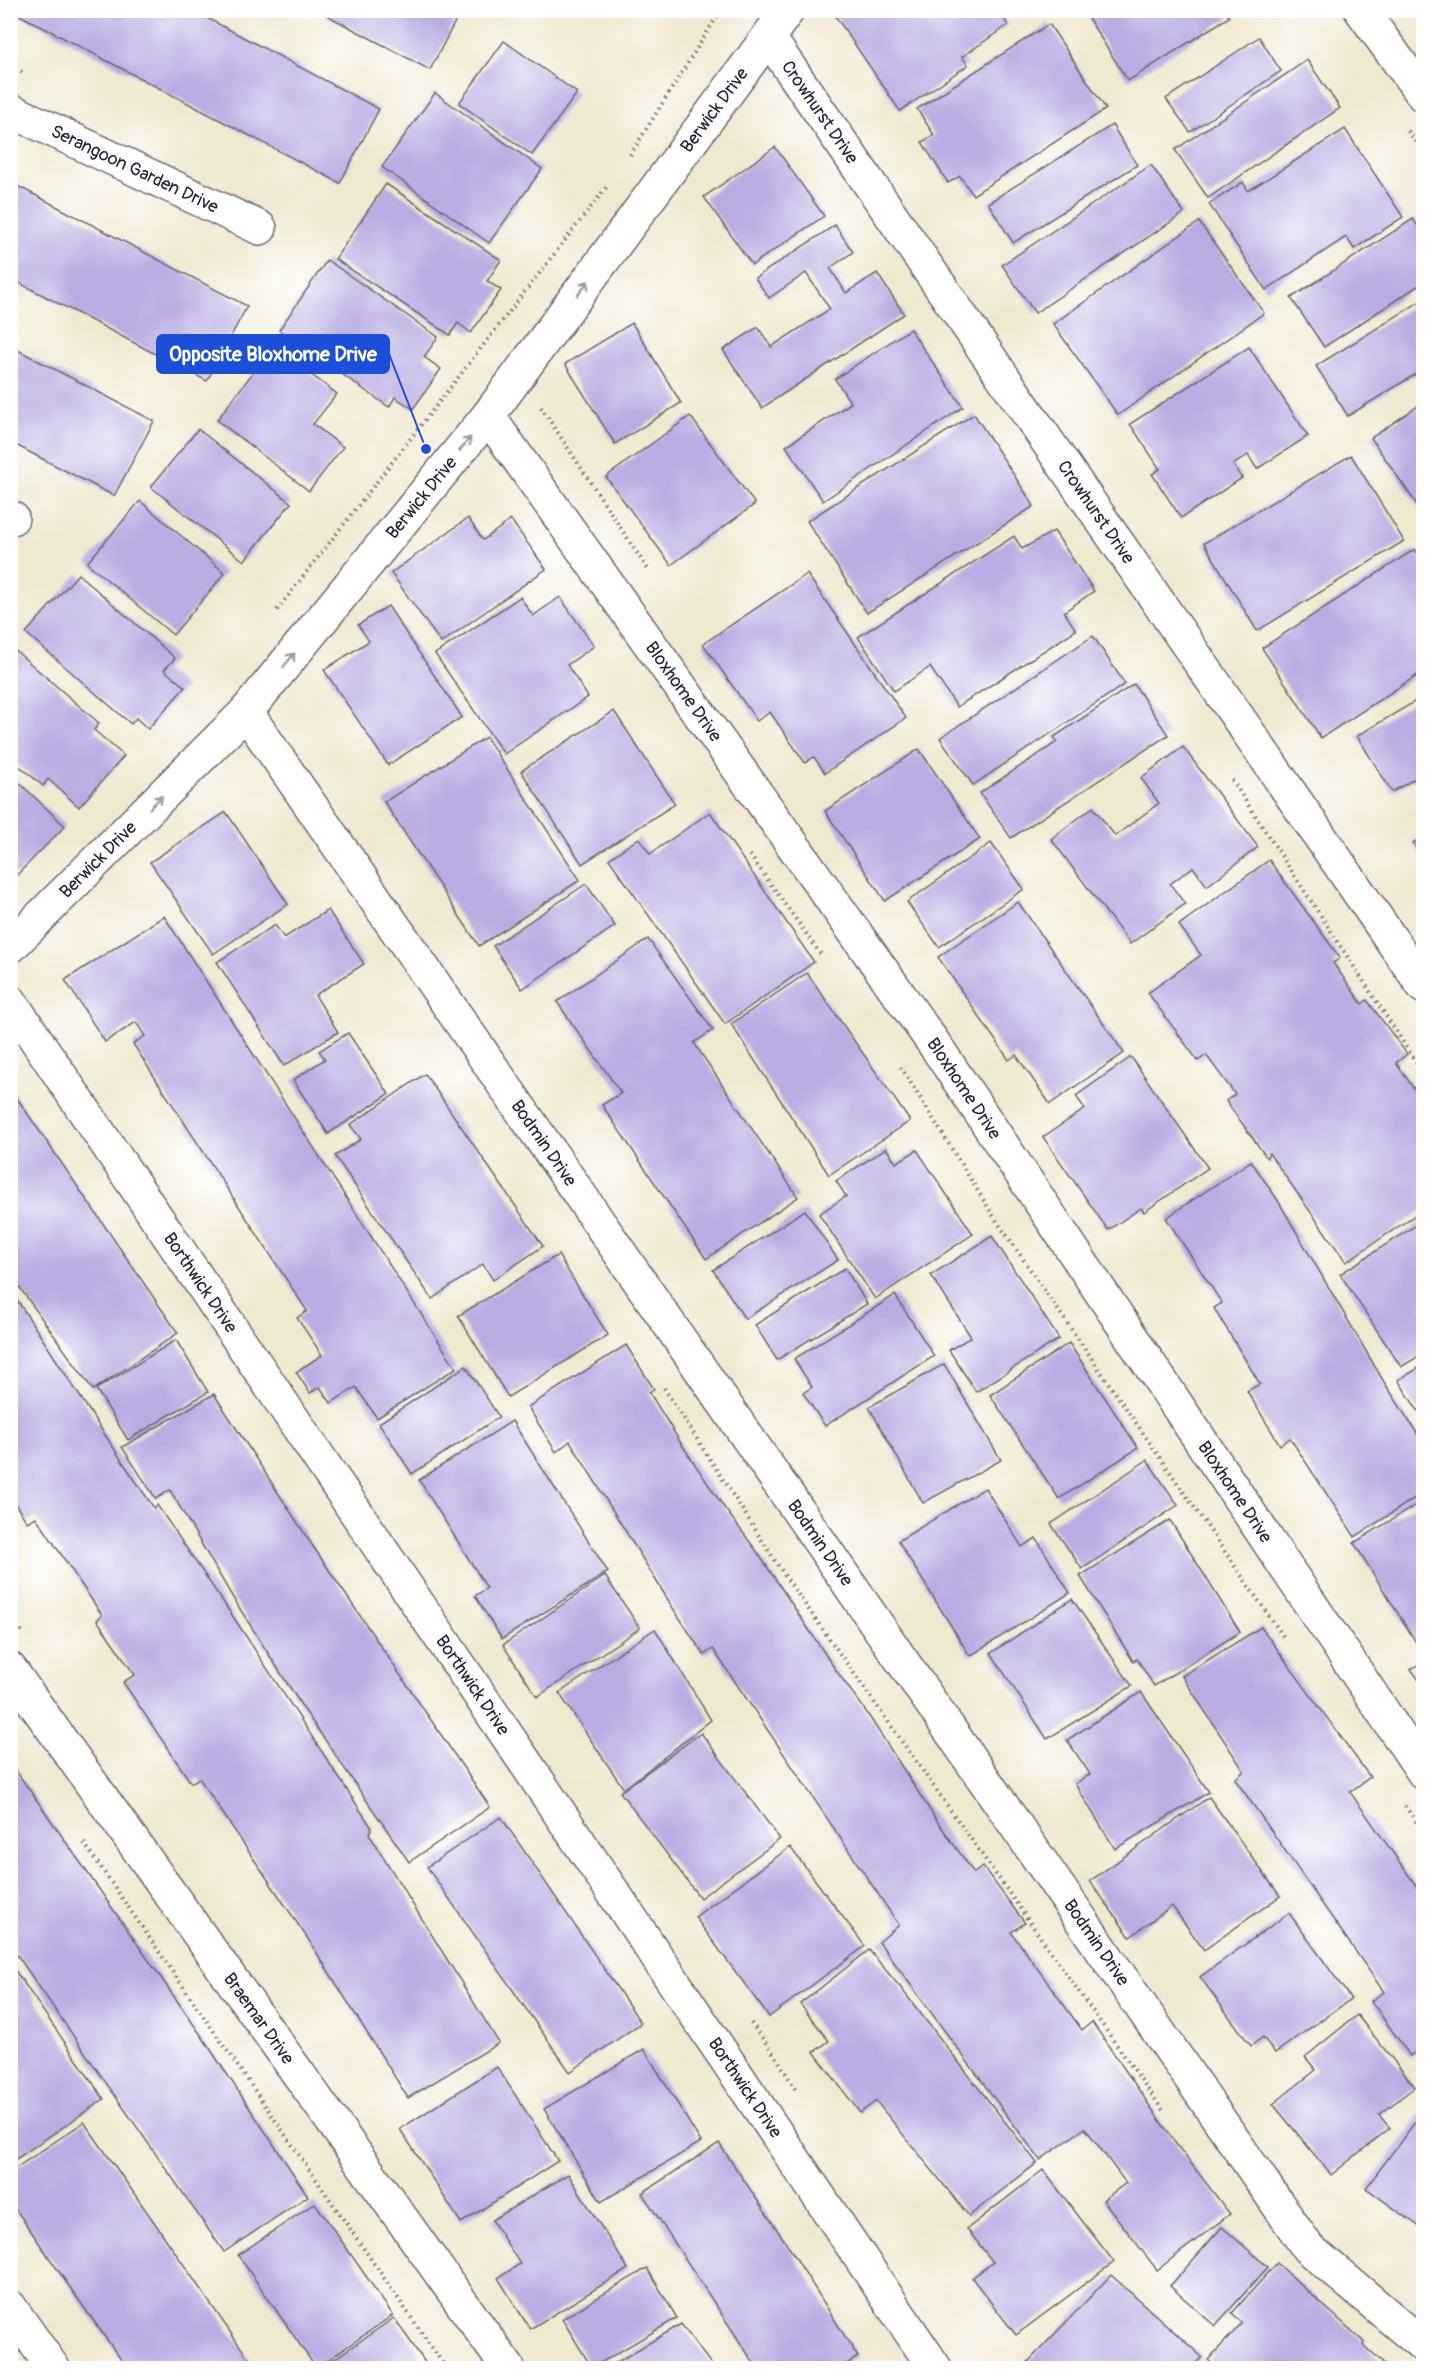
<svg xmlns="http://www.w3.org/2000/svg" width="1434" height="2379" font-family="Pangolin,sans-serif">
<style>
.building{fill:#b9ace2}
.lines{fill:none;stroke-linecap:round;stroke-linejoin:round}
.minor-casing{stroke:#6a676f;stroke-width:36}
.path{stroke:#6a676f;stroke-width:4;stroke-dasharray:1.5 4.5;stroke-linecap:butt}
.minor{stroke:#fff;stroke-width:33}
.oneway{stroke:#9c9ca7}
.labels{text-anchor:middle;stroke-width:4.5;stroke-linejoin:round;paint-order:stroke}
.street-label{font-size:18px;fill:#22223b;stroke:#fff}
.leader{fill:none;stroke:#1d4ed8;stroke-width:2}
.callout-dot{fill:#1d4ed8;stroke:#fff;stroke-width:2}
.callout{fill:#1d4ed8;stroke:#1d4ed8;stroke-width:2}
.callout-label{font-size:20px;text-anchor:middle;font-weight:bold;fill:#fff}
</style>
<rect width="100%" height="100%" fill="#fff"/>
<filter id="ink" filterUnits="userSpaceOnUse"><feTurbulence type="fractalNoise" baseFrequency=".0167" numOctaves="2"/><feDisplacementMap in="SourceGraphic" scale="12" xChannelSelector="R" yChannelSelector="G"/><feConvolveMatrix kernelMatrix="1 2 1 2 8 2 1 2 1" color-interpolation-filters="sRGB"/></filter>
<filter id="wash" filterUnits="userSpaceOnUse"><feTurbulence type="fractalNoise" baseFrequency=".008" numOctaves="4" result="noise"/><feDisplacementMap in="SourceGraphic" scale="24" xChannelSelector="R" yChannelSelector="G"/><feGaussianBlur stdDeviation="1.35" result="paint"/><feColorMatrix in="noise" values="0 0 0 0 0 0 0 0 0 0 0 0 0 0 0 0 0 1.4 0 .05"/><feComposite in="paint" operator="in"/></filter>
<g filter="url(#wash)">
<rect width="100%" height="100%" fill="#f1e8d0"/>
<g id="blocks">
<!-- building -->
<g class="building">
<path d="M10,10H192L379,109L340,183Z"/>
<path d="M317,10H461L430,70Z"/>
<path d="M839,10H998L1008,25L962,57L968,65L900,111L834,14Z"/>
<path d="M1083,10H1225L1229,17L1128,81Z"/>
<path d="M1049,24L1106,109L973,195L960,176L948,183L922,142L934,135L917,109Z"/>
<path d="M1259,37L1281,71L1190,132L1166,99Z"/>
<path d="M504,41L577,93L532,155L459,103Z"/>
<path d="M1307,60L1340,108L1208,198L1175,150Z"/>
<path d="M435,93L542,169L489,243L382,167Z"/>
<path d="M1112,125L1137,165L1013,243L988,203Z"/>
<path d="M1345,129L1403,217L1354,249L1346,237L1266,290L1209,204L1243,182L1248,191Z"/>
<path d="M775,147L824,216L752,265L704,197Z"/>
<path d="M1151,165L1184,213L1035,313L1002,265Z"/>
<path d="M10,182L247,306L207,381L10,278Z"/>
<path d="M386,184L501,260L487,281L501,290L471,333L458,323L450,335L335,259Z"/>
<path d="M1413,219L1424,235V282L1324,347L1291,298Z"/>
<path d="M1199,222L1264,313L1118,415L1053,324Z"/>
<path d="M835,225L853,252L830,268L846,293L877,273L904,314L762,408L723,350L758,327L771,347L830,309L806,273L769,298L755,278Z"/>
<path d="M327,260L438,337L424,357L441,369L413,409L395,397L389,407L279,330Z"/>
<path d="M1424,299V369L1348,416L1316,366Z"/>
<path d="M632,323L681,403L615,444L565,364Z"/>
<path d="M910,329L963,407L823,501L786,446L851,403L835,379Z"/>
<path d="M10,346L154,421L114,496L10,442Z"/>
<path d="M273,346L337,394L313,424L343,447L309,491L217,420Z"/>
<path d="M1249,347L1308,436L1257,469L1248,455L1233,465L1242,478L1181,518L1152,474L1160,469L1130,424Z"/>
<path d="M1424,402V515L1371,438Z"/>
<path d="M974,414L1034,506L867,613L807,521Z"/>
<path d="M690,416L755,504L671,565L606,477Z"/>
<path d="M198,429L291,503L244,561L151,487Z"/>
<path d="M1351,455L1404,541L1257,631L1204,543Z"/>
<path d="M140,501L225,573L173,635L87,563Z"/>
<path d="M468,518L483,540L511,520L546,569L441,643L391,573Z"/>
<path d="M1054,531L1094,591L1064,612L1076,630L957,707L930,667L894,691L858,637L1014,536L1022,549Z"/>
<path d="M1415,549L1424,563V671L1321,738L1262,648Z"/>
<path d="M78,574L175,658L164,670L185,687L148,729L136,718L131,724L26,633Z"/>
<path d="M807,574L906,718L825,773L814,757L805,763L770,712L757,721L703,644Z"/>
<path d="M520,597L533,616L560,597L594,646L567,665L588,697L504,754L435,654Z"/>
<path d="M388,606L462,717L388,765L324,670L369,641L358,625Z"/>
<path d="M1093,636L1125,684L973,785L940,738Z"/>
<path d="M10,646L99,723L94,730L124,756L79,807L48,779L43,786L10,758Z"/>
<path d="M1134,684L1168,735L1011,838L980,793L1057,742L1054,737Z"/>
<path d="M1424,696V773L1392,792L1357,736Z"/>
<path d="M614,711L675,804L582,864L521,771Z"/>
<path d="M486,737L580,880L479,946L384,802Z"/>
<path d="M1183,747L1258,847L1207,886L1193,867L1170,884L1185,904L1130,944L1051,839L1093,807L1115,836L1159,803L1141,778Z"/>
<path d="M919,749L980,839L885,901L825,811Z"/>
<path d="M10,774L65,826L17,875L10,868Z"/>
<path d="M226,812L288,904L213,954L150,862Z"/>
<path d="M710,812L814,962L725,1024L609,859L639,838L650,854Z"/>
<path d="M1424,836V859L1413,843Z"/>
<path d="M991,843L1024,889L939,947L907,902Z"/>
<path d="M1269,860L1340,958L1333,963L1362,1004L1367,1000L1407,1054L1396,1063L1424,1103V1209L1346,1262L1269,1153L1267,1158L1226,1101L1235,1094L1206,1055L1198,1061L1148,993L1201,955L1179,925Z"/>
<path d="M586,884L615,926L522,989L493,946Z"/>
<path d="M1018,902L1124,1053L1050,1104L1016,1055L1009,1060L938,957Z"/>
<path d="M328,910L364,964L315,995L338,1032L284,1066L217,962L275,925L284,938Z"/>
<path d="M164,916L456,1368L377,1418L356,1387L331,1403L320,1387L310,1393L296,1372L322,1355L297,1318L307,1311L133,1044L145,1036L136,1022L105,1042L65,980Z"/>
<path d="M648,939L713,1030L694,1043L798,1197L706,1259L602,1105L621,1093L557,1002Z"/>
<path d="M807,973L910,1121L829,1175L731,1024Z"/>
<path d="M348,1033L389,1094L328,1134L293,1080L325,1059L319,1051Z"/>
<path d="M1131,1057L1208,1168L1144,1212L1141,1208L1108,1230L1043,1137L1085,1109L1076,1096Z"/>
<path d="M425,1074L543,1246L493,1280L483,1264L432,1299L335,1156L361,1139L350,1125Z"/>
<path d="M10,1088L178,1333L93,1390L10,1274Z"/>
<path d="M886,1148L896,1163L917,1150L973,1234L875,1299L819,1214L846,1196L836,1181Z"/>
<path d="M1251,1161L1277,1199L1384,1382L1424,1444V1492L1355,1537L1290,1438L1280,1445L1247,1391L1260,1384L1214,1308L1222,1303L1166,1218Z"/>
<path d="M805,1210L838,1260L745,1319L713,1270Z"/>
<path d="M1424,1220V1353L1401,1367L1340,1274Z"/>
<path d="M992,1236L1059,1339L976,1392L949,1350L971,1337L931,1275Z"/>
<path d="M558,1255L608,1335L508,1397L458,1316Z"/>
<path d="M845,1268L867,1304L777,1360L755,1325Z"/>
<path d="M10,1289L122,1461L154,1508L157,1505L230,1612L372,1828L369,1834L499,2043L408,2098L310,1942L199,1778L191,1783L123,1682L135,1675L97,1620L102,1615L36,1517L27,1522L10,1496Z"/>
<path d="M895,1295L934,1356L825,1426L803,1393L812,1387L794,1359Z"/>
<path d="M176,1340L208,1392L128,1440L96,1389Z"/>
<path d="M1069,1343L1138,1448L1059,1499L990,1395Z"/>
<path d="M626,1345L654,1389L649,1392L682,1445L723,1506L758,1553L835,1669L865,1710L935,1818L974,1873L983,1867L1025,1923L1011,1932L1082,2030L1092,2022L1176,2144L1230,2214L1157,2270L1103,2200L1126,2183L1085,2128L1040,2160L879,1942L899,1925L713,1649L704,1655L673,1608L570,1441L556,1452L528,1407Z"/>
<path d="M944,1364L1001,1460L923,1503L869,1407Z"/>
<path d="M1424,1365V1420L1398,1380Z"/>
<path d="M466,1366L499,1417L412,1474L379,1423Z"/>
<path d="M214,1394L312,1545L490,1807L409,1862L303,1708L233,1598L170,1490L156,1499L122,1447Z"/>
<path d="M512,1421L608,1572L502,1639L475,1596L487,1588L419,1480Z"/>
<path d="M1147,1460L1178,1505L1082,1569L1051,1524Z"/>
<path d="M985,1488L1022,1547L1036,1538L1070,1593L970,1656L898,1541Z"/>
<path d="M1424,1500V1655L1354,1543Z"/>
<path d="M1170,1520L1240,1632L1154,1686L1137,1659L1133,1661L1080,1576Z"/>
<path d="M605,1576L640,1628L537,1697L503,1645Z"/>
<path d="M1072,1599L1132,1686L1047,1739L991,1653Z"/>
<path d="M1261,1627L1370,1777L1350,1792L1424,1897V2046L1410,2056L1371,2001L1384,1992L1235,1779L1244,1771L1182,1676Z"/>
<path d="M655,1629L711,1720L624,1789L559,1693Z"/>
<path d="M1424,1661V1687L1411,1669Z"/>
<path d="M1141,1692L1209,1792L1115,1849L1075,1784L1090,1774L1067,1740Z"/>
<path d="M701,1733L780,1839L700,1898L620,1792Z"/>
<path d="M10,1762L201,2035L308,2196L224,2252L10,1945Z"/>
<path d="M1209,1797L1280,1896L1204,1950L1172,1906L1130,1937L1090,1881Z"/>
<path d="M501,1817L641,2023L570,2072L427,1867Z"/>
<path d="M790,1847L865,1946L769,2017L695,1917Z"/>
<path d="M1289,1913L1351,1999L1275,2053L1263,2037L1251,2046L1200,1977Z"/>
<path d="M869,1950L900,1987L1037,2163L969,2216L876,2101L860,2113L814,2052L829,2041L800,2004Z"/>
<path d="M10,1963L104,2099L10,2163Z"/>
<path d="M1357,2015L1415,2087L1379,2115L1390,2128L1331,2175L1273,2104L1316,2070L1305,2057Z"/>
<path d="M644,2049L701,2142L601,2202L544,2109Z"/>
<path d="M497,2067L558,2161L461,2223L400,2129Z"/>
<path d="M1424,2110V2223L1420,2227L1366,2188Z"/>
<path d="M84,2122L159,2229L255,2368H127L71,2289L10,2201V2172Z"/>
<path d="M719,2143L792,2252L858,2357L840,2368H757L642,2193Z"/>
<path d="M1043,2170L1114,2262L1016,2335L972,2278L993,2262L967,2229Z"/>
<path d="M568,2174L628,2269L530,2329L498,2278L520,2264L492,2220Z"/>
<path d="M315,2203L393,2315L316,2368L238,2255Z"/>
<path d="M1222,2227L1268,2267L1215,2326L1170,2286Z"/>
<path d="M1277,2263L1365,2343L1364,2345L1389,2368H1217L1208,2360L1242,2323L1232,2313Z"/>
<path d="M647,2268L677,2318L592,2368L562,2319Z"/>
<path d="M1111,2275L1202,2357L1191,2368H1035L1028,2362Z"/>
<path d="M394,2318L429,2368H321Z"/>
<path d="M681,2324L714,2368H607Z"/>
</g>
</g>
</g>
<g filter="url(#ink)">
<use href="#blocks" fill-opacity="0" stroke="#6a676f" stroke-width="1.5"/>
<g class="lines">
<defs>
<g id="minor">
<path d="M1361,10L1424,96"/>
<path id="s1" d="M769,38L1424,987"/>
<path id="s2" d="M10,110L260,228"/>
<path id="s3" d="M488,416L937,1048L1424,1773"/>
<path d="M10,517L12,518"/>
<path id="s4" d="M246,712L1308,2248L1424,2346"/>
<path id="s5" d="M10,947L246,712L488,416L788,10"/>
<path id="s6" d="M10,1001L935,2368"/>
<path id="s7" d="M10,1669L508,2368"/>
<path d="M10,2307L53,2368"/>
</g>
</defs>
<!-- minor casing -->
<use href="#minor" class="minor-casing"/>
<!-- path -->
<g class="path">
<path d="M1414,10L1424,24"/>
<path d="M10,66L22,72"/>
<path d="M1408,131L1424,152"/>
<path d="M630,155L721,10"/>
<path d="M541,407L649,571"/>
<path d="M277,610L608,185"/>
<path d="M1232,780L1424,1074"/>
<path d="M750,855L822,956"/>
<path d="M901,1067L994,1217L1283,1636"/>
<path d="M664,1388L785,1576L1164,2112"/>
<path d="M10,1616L22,1632"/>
<path d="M1405,1806L1424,1832"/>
<path d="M84,1843L446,2368"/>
<path d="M751,2023L777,2058L797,2092"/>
<path d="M10,2257L20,2271"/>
</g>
<!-- minor -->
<use href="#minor" class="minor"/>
</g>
<!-- one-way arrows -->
<defs><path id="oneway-shaft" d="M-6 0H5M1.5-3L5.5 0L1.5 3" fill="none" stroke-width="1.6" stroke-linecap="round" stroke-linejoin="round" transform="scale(1.5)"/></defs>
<g class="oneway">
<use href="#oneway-shaft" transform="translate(583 288) rotate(-53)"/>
<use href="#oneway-shaft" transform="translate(465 444) rotate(-51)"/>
<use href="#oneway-shaft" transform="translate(289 660) rotate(-51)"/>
<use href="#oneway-shaft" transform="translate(156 802) rotate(-45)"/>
</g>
</g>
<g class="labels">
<!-- street labels -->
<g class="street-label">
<text dy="6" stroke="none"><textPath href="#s5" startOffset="1096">Berwick Drive</textPath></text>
<text dy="6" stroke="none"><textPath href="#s1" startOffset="90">Crowhurst Drive</textPath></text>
<text dy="6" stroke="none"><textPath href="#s2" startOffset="138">Serangoon Garden Drive</textPath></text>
<text dy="6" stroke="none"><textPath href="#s5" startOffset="610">Berwick Drive</textPath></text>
<text dy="6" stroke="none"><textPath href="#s1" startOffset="576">Crowhurst Drive</textPath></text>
<text dy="6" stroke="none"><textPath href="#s3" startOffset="338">Bloxhome Drive</textPath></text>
<text dy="6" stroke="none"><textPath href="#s5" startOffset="124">Berwick Drive</textPath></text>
<text dy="6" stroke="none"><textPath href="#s3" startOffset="824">Bloxhome Drive</textPath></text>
<text dy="6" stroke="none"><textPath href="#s4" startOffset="524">Bodmin Drive</textPath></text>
<text dy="6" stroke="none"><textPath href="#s6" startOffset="340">Borthwick Drive</textPath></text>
<text dy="6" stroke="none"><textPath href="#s3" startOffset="1310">Bloxhome Drive</textPath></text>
<text dy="6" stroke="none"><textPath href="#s4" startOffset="1010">Bodmin Drive</textPath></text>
<text dy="6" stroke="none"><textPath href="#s6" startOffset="826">Borthwick Drive</textPath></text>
<text dy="6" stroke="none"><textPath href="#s4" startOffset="1496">Bodmin Drive</textPath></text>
<text dy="6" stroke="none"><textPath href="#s7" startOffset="429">Braemar Drive</textPath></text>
<text dy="6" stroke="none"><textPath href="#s6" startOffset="1312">Borthwick Drive</textPath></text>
</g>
</g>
<!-- callouts -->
<path class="leader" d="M426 449L389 354"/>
<circle class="callout-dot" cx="426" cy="449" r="6"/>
<rect class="callout" x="157" y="335" width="232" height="38" rx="6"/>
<g class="callout-label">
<text x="273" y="361">Opposite Bloxhome Drive</text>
</g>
<!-- margin -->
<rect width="1434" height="2379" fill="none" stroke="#fff" stroke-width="36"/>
</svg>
